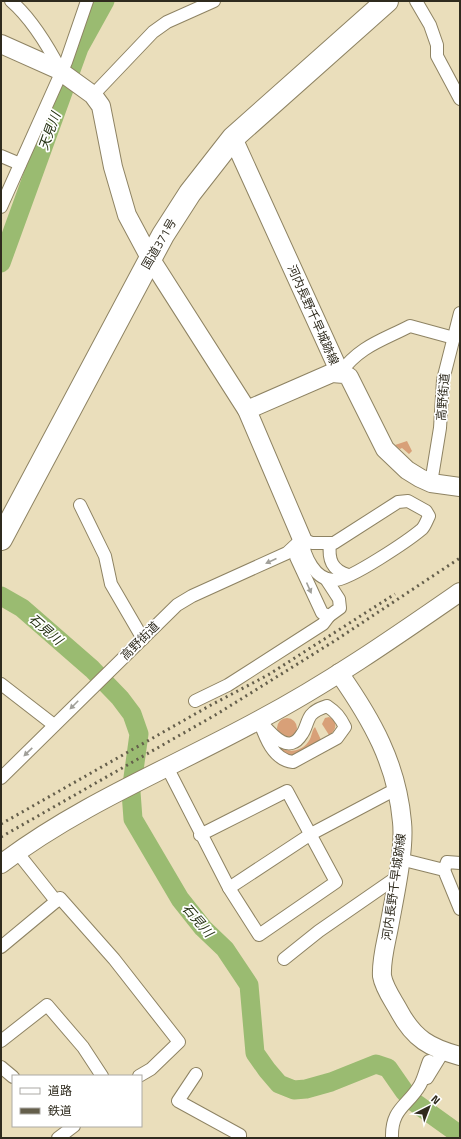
<svg xmlns="http://www.w3.org/2000/svg" width="461" height="1139" font-family="'Titillium Web','Noto Sans JP',sans-serif">
<style>
.green{fill:#d8a078}
.lines{fill:none;stroke-linecap:round;stroke-linejoin:round}
.river{stroke:#9abb71;stroke-width:19}
.street-casing{stroke:#8e8363;stroke-width:14}
.secondary-casing{stroke:#8e8363;stroke-width:20}
.highway-casing{stroke:#8e8363;stroke-width:24}
.street{stroke:#fff;stroke-width:12}
.secondary{stroke:#fff;stroke-width:18}
.highway{stroke:#fff;stroke-width:22}
.rail{stroke:#645e4b;stroke-width:3;stroke-dasharray:2 4;stroke-linecap:butt}
.oneway{fill:#a1a09a}
.labels{text-anchor:middle;stroke-width:3.5;stroke-linejoin:round;paint-order:stroke}
.street-label{font-size:12px;fill:#2f2b1e;stroke:#fff}
.water-label{font-size:13px;font-style:italic;fill:#233011;stroke:#fff}
</style>
<rect width="100%" height="100%" fill="#eadebb"/>
<!-- green -->
<g class="green">
<path d="M407,441L412,451L409,454L402,448L400,449L395,445Z"/>
<path d="M329,717C338,721 337,730 329,735L322,724L325,718Z"/>
<circle cx="287" cy="728" r="10"/>
<path d="M315,727L322,742L296,757L286,755L277,746C289,754 303,752 310,739C312,735 312,730 315,727Z"/>
</g>
<g class="lines">
<!-- river -->
<g class="river">
<path d="M1,263L79,48L105,1"/>
<path d="M1,596L22,608L92,669L120,698L132,714L139,734L131,792L133,819L180,899L203,928L225,949L249,985L255,1053L267,1070L279,1084L294,1090L306,1089L331,1082L376,1064L388,1068L404,1091L414,1102L460,1135"/>
</g>
<defs>
<g id="street">
<path d="M11,1C32,19 48,46 61,71"/>
<path d="M416,1L430,25L437,45V56L460,99"/>
<path d="M93,95L153,32L167,22L214,1"/>
<path d="M1,156L20,164"/>
<path d="M1,207L66,62L87,1"/>
<path d="M340,373C360,346 381,341 410,326L454,338"/>
<path d="M431,483L440,428L443,380L460,313"/>
<path d="M408,501L426,511L429,516C427,520 425,526 422,529C409,540 350,580 335,580C315,581 304,556 302,539L312,543H334L398,502Z"/>
<path d="M80,505L105,556L111,584L143,639"/>
<path d="M301,542L296,557L322,613L329,616L340,608L339,599L326,579"/>
<path d="M330,543C328,560 332,570 348,575"/>
<path d="M1,684L54,725"/>
<path d="M195,701L228,685L323,624L329,616"/>
<path d="M327,706C336,712 340,717 345,727L337,738L293,762C273,760 265,737 259,720C270,732 288,757 302,734C306,729 307,720 311,715C315,710 321,708 327,706Z"/>
<path d="M167,767L229,888L259,935L336,882L287,791L200,835"/>
<path d="M1,778L177,605L192,596L287,553L302,539"/>
<path d="M17,852L56,901"/>
<path d="M400,859L444,870L460,909"/>
<path d="M444,870L447,862L460,863"/>
<path d="M229,888L311,834L398,788"/>
<path d="M1,947L60,898L114,959L179,1042L151,1069L139,1076"/>
<path d="M284,959L319,931L397,877"/>
<path d="M1,1041L47,1005L83,1047L102,1076"/>
<path d="M1,1067L13,1077"/>
<path d="M196,1074L178,1101L240,1135V1138"/>
<path d="M427,1078L443,1052"/>
<path d="M58,1138L74,1126"/>
<path d="M392,1138C391,1108 408,1106 420,1085C424,1078 426,1068 429,1061"/>
</g>
<g id="secondary">
<path d="M1,44L57,69L93,95L101,106L113,167L127,215L150,258L247,410L302,539"/>
<path d="M233,138L340,373"/>
<path d="M247,410L332,373L344,374L349,377L385,449L407,470L420,478L431,483L460,487"/>
<path d="M339,673C372,720 397,764 402,822C405,850 394,899 389,927C386,943 381,960 382,976C384,988 393,1000 399,1011C414,1039 430,1048 460,1056"/>
<path d="M1,864C80,804 173,767 259,720C329,683 395,637 460,592"/>
</g>
<path id="highway" d="M1,539L163,235L190,193L233,138L387,1"/>
</defs>
<!-- street casing -->
<use href="#street" class="street-casing"/>
<!-- secondary casing -->
<use href="#secondary" class="secondary-casing"/>
<!-- highway casing -->
<use href="#highway" class="highway-casing"/>
<!-- street -->
<use href="#street" class="street"/>
<!-- secondary -->
<use href="#secondary" class="secondary"/>
<!-- highway -->
<use href="#highway" class="highway"/>
<!-- rail -->
<g class="rail">
<path d="M1,824L211,705L268,675L395,594"/>
<path d="M1,837L217,714L336,640L460,558"/>
</g>
</g>
<!-- one-way arrows -->
<defs><path id="oneway-solid" d="M-6-.8H1V-3.2L6.5 0L1 3.2V.8H-6Z"/></defs>
<g class="oneway">
<use href="#oneway-solid" transform="translate(271 561) rotate(156)"/>
<use href="#oneway-solid" transform="translate(309 588) rotate(66)"/>
<use href="#oneway-solid" transform="translate(74 705) rotate(135)"/>
<use href="#oneway-solid" transform="translate(28 752) rotate(136)"/>
</g>
<g class="labels">
<!-- street labels -->
<g class="street-label">
<text transform="translate(159 244) rotate(-60)" y="4">国道371号</text>
<text transform="translate(313 315) rotate(66)" y="4">河内長野千早城跡線</text>
<text transform="translate(443 397) rotate(-85)" y="4">高野街道</text>
<text transform="translate(140 641) rotate(-45)" y="4">高野街道</text>
<text transform="translate(394 887) rotate(-82)" y="4">河内長野千早城跡線</text>
</g>
<!-- water labels -->
<g class="water-label">
<text transform="translate(49 131) rotate(-70)" y="5">天見川</text>
<text transform="translate(46 629) rotate(41)" y="5">石見川</text>
<text transform="translate(198 920) rotate(49)" y="5">石見川</text>
</g>
</g>
<!-- border -->
<rect width="461" height="1139" fill="none" stroke="#2f2b1e" stroke-width="4"/>
<!-- legend -->
<rect x="12" y="1075" width="130" height="52" fill="#ffffff" stroke="#acaaa5"/>
<rect x="20" y="1088" width="20" height="6" fill="#ffffff" stroke="#acaaa5"/>
<text x="48" y="1095" font-size="12" fill="#2f2b1e">道路</text>
<rect x="20" y="1108" width="20" height="6" fill="#645e4b" stroke="#acaaa5"/>
<text x="48" y="1115" font-size="12" fill="#2f2b1e">鉄道</text>
<!-- north arrow -->
<g transform="translate(429 1107) rotate(42)" stroke="#ffffff" stroke-width="3" paint-order="stroke">
<path d="M0-3L7 15L0 10L-7 15Z" fill="#2f2b1e"/>
<text y="-6" font-size="11" font-weight="bold" text-anchor="middle" fill="#2f2b1e">N</text>
</g>
</svg>
